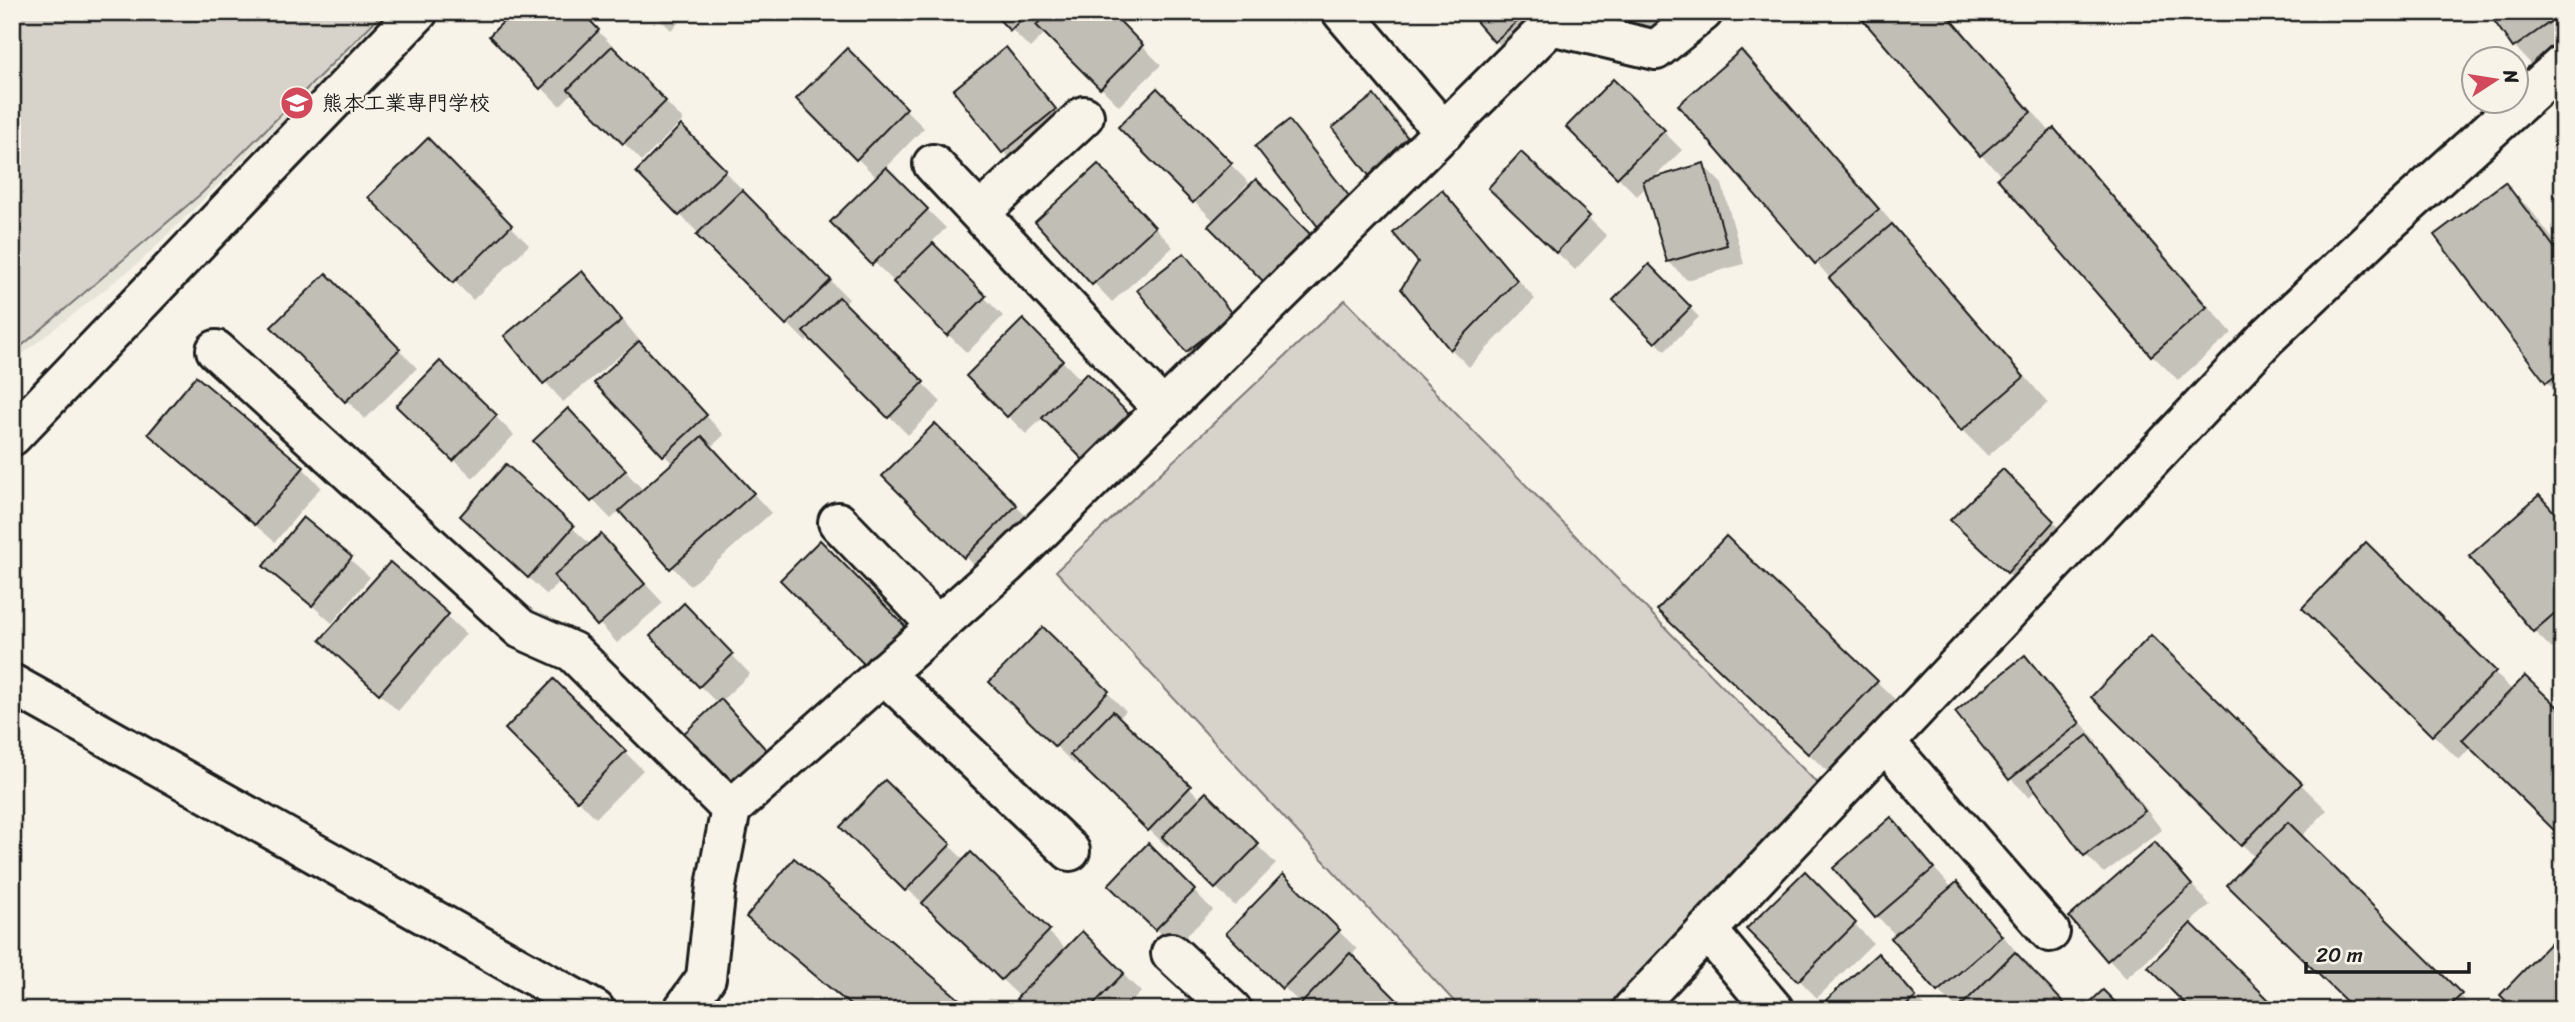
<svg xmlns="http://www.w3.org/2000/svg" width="2575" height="1022" font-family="Sriracha,'Klee One',sans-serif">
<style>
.built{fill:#e6e3d9}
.green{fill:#d7d3cb;stroke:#7a7874;stroke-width:2}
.shadow{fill:#0003}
.building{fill:#c0beb5;stroke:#1c1c1c;stroke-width:2}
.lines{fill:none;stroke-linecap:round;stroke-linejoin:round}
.street-casing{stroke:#1c1c1c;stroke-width:44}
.secondary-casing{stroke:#1c1c1c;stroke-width:44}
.street{stroke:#f7f3e8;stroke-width:38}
.secondary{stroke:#f7f3e8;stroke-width:38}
.labels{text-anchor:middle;stroke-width:5;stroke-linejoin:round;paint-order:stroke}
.poi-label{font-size:21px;font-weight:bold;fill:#1c1c1c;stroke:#f7f3e8;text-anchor:start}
</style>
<rect width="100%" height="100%" fill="#f7f3e8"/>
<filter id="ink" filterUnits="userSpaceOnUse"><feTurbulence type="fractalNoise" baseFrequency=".0143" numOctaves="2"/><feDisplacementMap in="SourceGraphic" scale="14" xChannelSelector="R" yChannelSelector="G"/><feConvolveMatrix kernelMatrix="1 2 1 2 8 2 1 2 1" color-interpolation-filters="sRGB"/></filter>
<g filter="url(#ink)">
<!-- built -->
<path class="built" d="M384,12H393L140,262L12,362V354L202,193Z"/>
<!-- green -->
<g class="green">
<path d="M12,12H384L202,193L12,354Z"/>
<path d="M1345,300L1817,783L1608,1010H1462L1056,571Z"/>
</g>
<!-- shadow -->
<g class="shadow">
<path d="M580,12L683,120L642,161L573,92L560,106L491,36Z"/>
<path d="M653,12H690L671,30Z"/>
<path d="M994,12H1109L1161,65L1119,106L1046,32L1030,48Z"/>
<path d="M1470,12H1547L1513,59Z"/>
<path d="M1609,12H1679L1641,47Z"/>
<path d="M1858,12H1947L2051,133L2054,131L2079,156L2232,333L2178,380L2152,355L2002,176L1981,155Z"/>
<path d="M2047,12H2072L2059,24Z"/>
<path d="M2490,12H2563V45L2533,66L2515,47Z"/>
<path d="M1006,49L1024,68L1073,129L1022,170L1003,151Z"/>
<path d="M847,51L924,128L885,168L946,228L923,251L925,253L933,246L1003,316L967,353L833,222L877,178L798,99Z"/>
<path d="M1741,52L1767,78L2048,403L1988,456L1962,430L1816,262Z"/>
<path d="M1614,82L1682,150L1652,180L1703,165L1722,184L1744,264L1687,280L1669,262L1647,186L1637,196L1568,127Z"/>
<path d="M1157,90L1249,183L1228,204L1230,207L1215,222L1120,127Z"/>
<path d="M1374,97L1393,116L1431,165L1391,195Z"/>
<path d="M1289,122L1307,140L1370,221L1339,245Z"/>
<path d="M681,128L743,190L741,192L849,299L843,304L941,402L908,435L811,337L806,342L638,172Z"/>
<path d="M428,141L529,245L473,300L371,197Z"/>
<path d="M1522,154L1607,236L1575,270L1509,206Z"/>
<path d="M2505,184L2531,210L2563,253V406L2559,394L2547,382L2437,235Z"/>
<path d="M1116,185L1173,247L1112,302L1094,283Z"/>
<path d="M1441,193L1535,299L1469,367L1451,349L1420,262Z"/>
<path d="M1184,255L1202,274L1250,335L1206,370L1187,351L1139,290Z"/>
<path d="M1649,266L1699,317L1665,351L1615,300Z"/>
<path d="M582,274L600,292L639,340L563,402L506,336Z"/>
<path d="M326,276L417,368L365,419L274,327Z"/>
<path d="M1023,321L1082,381L1026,434L968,376Z"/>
<path d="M657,362L724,435L711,447L771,513L690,586L621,510L611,519L536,441L586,429L644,491L673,464L597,383Z"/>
<path d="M399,406L495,416L514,435L473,478Z"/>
<path d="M935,425L1034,524L984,575L885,476Z"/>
<path d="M150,434L303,468L321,487L275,542L169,452Z"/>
<path d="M506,467L591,545L619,555L663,603L617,643L560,580L547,595L481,534Z"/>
<path d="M2003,472L2071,540L2026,590L1970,539Z"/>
<path d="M2539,497L2563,522V640L2552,649L2534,631Z"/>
<path d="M304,519L370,577L332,623L266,565Z"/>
<path d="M2366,544L2513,691L2471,747L2459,760L2304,608Z"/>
<path d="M390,564L466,634L398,711L322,640Z"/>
<path d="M703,624L750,674L718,704L700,686Z"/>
<path d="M1043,629L1126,711L1119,718L1201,799L1206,794L1276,864L1235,906L1172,844L1168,848L1078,760L1074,764L991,682Z"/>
<path d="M1685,635L1877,682L1903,707L1835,779Z"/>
<path d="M2151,637L2327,810L2301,837L2474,1009L2483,1010H2357L2256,858L2093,697Z"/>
<path d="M2025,658L2044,676L2097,742L2095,744L2106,756L2162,830L2104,873L2086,855L2037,790L2029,797L2011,779Z"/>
<path d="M554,682L643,770L596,818L507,729Z"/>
<path d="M886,782L965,861L971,855L1066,949L1082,934L1141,992L1124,1010H1029L1020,997L843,827Z"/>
<path d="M1891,820L1952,888L1957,884L1975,902L2019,955L2017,957L2068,1010H1967L1962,1004L1957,1009L1938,991L1896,936L1877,916Z"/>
<path d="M2155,844L2210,905L2126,978L2108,959Z"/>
<path d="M1148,846L1213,910L1175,947L1110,885Z"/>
<path d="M1805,873L1873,943L1817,998L1749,929Z"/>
<path d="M1283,877L1357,949L1351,956L1405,1010H1299L1302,1005L1228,933Z"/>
<path d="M748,916L970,1010H854L774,942Z"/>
<path d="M2191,926L2276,1010H2193Z"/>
<path d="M1878,956L1897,974L1928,1010H1837Z"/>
</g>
<!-- building -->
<g class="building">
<path d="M513,12H582L599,30L540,89L489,36Z"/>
<path d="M992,12H1028L1010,31Z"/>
<path d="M1049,12H1111L1143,45L1100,89L1036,25Z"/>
<path d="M1468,12H1528L1494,42Z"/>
<path d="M1606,12H1641L1621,30Z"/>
<path d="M1856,12H1945L2031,112L1980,156Z"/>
<path d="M2488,12H2563V13L2513,48Z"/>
<path d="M612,46L666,101L623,144L568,89Z"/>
<path d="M1006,47L1056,109L1002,153L953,90Z"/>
<path d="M847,48L907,108L856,160L796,99Z"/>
<path d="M1741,50L1879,209L1815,264L1678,105Z"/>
<path d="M1613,79L1665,130L1617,178L1566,127Z"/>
<path d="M1157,88L1232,163L1193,203L1118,127Z"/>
<path d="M1374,95L1414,146L1371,178L1332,128Z"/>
<path d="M1289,120L1353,201L1319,228L1255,146Z"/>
<path d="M681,125L726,170L679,216L636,172Z"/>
<path d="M2054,128L2207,307L2151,356L1997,178Z"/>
<path d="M428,138L512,225L453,283L368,197Z"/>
<path d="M1521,152L1590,216L1556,253L1488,188Z"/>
<path d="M1704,163L1727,245L1667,262L1643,181Z"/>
<path d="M1098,164L1155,227L1092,285L1035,222Z"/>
<path d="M886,167L928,209L872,265L830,222Z"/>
<path d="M1256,179L1313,237L1266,284L1208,226Z"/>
<path d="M2505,182L2563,259V371L2546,383L2434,235Z"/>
<path d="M742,190L831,280L786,325L696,235Z"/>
<path d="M1442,190L1517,280L1450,350L1401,289L1418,262L1393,233Z"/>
<path d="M1892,224L2024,377L1961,431L1829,278Z"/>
<path d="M933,243L986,296L947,336L893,282Z"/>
<path d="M1184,253L1233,315L1186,352L1137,290Z"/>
<path d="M1649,264L1691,307L1655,343L1613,300Z"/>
<path d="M582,271L622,320L543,384L504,336Z"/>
<path d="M326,273L400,349L345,402L271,327Z"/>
<path d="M839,297L924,382L888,418L803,332Z"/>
<path d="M1023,319L1063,360L1007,417L966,376Z"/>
<path d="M639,341L707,415L663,456L594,383Z"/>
<path d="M440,361L497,415L453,461L396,406Z"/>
<path d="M1087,373L1134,419L1088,465L1042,418Z"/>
<path d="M196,376L304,467L255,525L148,434Z"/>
<path d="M2563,389V409L2553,396Z"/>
<path d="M568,408L626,470L591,502L533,441Z"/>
<path d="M935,423L1017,505L964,558L882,476Z"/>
<path d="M702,436L754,493L670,569L619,511Z"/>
<path d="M506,464L574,526L528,578L460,516Z"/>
<path d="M2003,469L2054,521L2007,573L1950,520Z"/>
<path d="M2539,495L2563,522V606L2533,632L2469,556Z"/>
<path d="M303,517L352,557L312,606L263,566Z"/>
<path d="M601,534L645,584L597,626L554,576Z"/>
<path d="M1726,536L1878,681L1808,754L1657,610Z"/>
<path d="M820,540L906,627L867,667L780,580Z"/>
<path d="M2366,542L2496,671L2432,736L2302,608Z"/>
<path d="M390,562L449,614L379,694L320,640Z"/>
<path d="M684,603L733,654L699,687L650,636Z"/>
<path d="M1043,627L1109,691L1055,747L989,682Z"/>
<path d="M2151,635L2302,783L2241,846L2091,697Z"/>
<path d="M2025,655L2080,723L2009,780L1955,712Z"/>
<path d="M2525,676L2563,712V839L2462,740Z"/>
<path d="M554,679L626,751L577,801L505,729Z"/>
<path d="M721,699L769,753L729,789L681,736Z"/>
<path d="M1113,711L1191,786L1148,831L1070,755Z"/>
<path d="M2088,735L2145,811L2084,856L2028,780Z"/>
<path d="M885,780L951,844L905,891L840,827Z"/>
<path d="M1206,792L1259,844L1215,889L1162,837Z"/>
<path d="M1891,817L1934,868L1875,918L1833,868Z"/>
<path d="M2288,822L2462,994L2446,1010H2355L2227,885Z"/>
<path d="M2155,842L2192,885L2107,961L2069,917Z"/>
<path d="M1148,843L1195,890L1155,930L1108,885Z"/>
<path d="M971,852L1050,930L1001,980L922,903Z"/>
<path d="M794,858L972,1010H856L746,917Z"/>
<path d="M1805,871L1856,923L1798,981L1746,929Z"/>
<path d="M1283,874L1340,930L1282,989L1226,933Z"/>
<path d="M1957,882L2002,936L1937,992L1891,938Z"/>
<path d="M2191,923L2271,1002L2263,1010H2191L2148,967Z"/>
<path d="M1082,931L1124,973L1088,1010H1027L1016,999Z"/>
<path d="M2557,936L2563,942V1010H2515L2500,995Z"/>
<path d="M2015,952L2066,1005L2061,1010H1965L1961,1006Z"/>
<path d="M1350,953L1407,1010L1296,1009Z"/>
<path d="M1878,953L1916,997L1901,1010H1834L1826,1000Z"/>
<path d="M2103,990L2123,1010H2082Z"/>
<path d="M2478,1003L2486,1010H2471Z"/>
</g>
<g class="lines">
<defs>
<g id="street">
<path d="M1342,12L1444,132"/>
<path d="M933,164L1163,409"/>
<path d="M980,213L1084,116"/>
<path d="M216,350L521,629L573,652L731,809"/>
<path d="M12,436L418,12"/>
<path d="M838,522L937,625"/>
<path d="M883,673L1070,851"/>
<path d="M1885,742L2050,932"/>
<path d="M1707,930L1774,1010"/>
<path d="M1171,953L1232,1010"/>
<path d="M683,1010L706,978L716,886L731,809L1006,565L1551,25L1656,50L1703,12"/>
<path d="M1632,1010L2267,337L2381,229L2563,64"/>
</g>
<path id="secondary" d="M12,684L595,1010"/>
</defs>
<!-- street casing -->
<use href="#street" class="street-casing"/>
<!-- secondary casing -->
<use href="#secondary" class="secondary-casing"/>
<!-- street -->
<use href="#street" class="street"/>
<!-- secondary -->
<use href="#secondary" class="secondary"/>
</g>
</g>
<!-- icons -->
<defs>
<symbol id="school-disc" viewBox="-11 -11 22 22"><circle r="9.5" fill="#d1495b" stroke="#f7f3e8"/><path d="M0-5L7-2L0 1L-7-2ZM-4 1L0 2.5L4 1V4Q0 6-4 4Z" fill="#fff"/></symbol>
</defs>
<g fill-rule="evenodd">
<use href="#school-disc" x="278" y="84" width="38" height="38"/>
</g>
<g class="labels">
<!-- poi labels -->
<g class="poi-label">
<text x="322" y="110">熊本工業専門学校</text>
</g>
</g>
<!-- margin -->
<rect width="2575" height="1022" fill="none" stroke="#f7f3e8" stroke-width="42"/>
<rect x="21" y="21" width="2533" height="980" fill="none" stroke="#1c1c1c" stroke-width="2.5" filter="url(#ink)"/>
<!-- north arrow -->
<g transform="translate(2495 80) rotate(78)"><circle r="33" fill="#f7f3e8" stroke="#9f9d96" stroke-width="2"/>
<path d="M0-5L12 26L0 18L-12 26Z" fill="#d1495b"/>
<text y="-10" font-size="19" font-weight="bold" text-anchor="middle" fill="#1c1c1c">N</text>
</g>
<!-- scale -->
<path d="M2306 962v10h163v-10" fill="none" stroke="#1c1c1c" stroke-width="3.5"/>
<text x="2316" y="962" font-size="21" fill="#1c1c1c" stroke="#f7f3e8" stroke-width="5" paint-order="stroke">20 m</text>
</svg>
